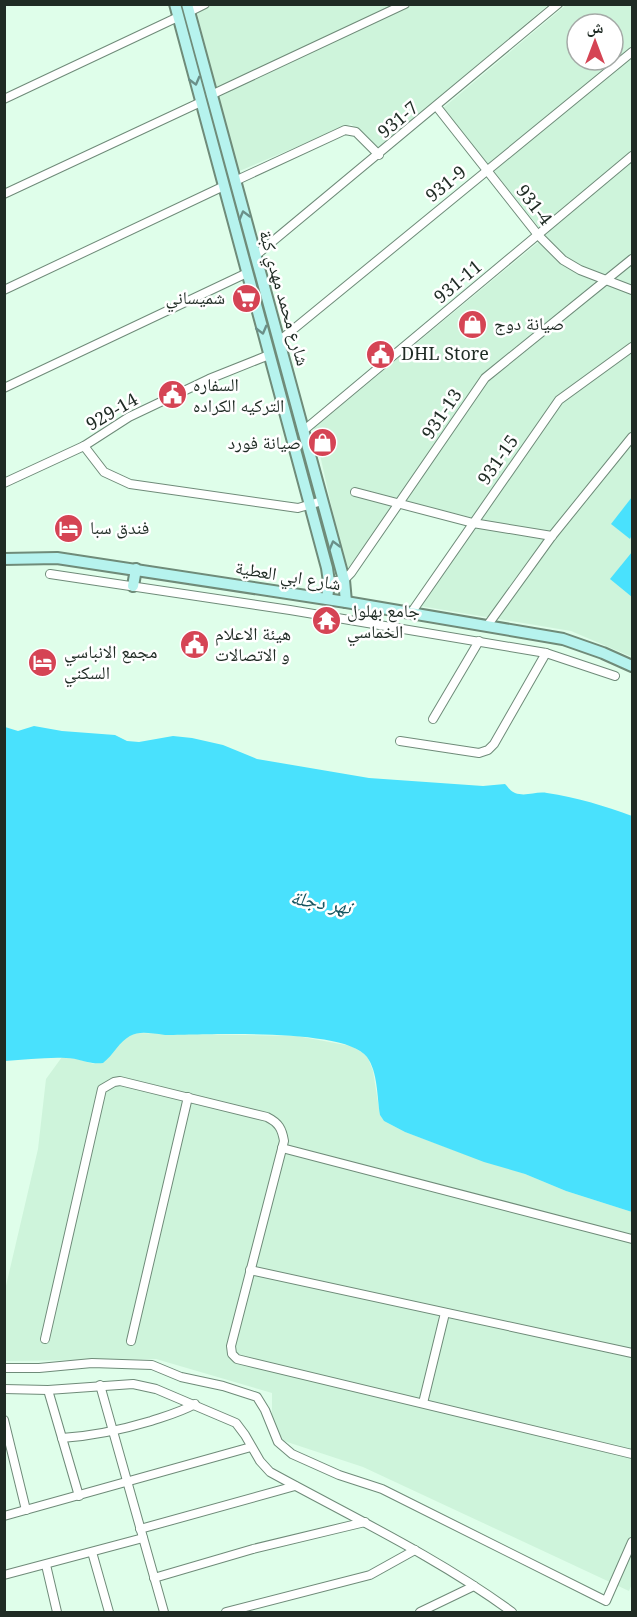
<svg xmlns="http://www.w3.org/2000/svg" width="637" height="1617" font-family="'Noto Serif','Noto Naskh Arabic',serif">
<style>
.built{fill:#cef4db;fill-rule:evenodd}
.water{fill:#49e1fd}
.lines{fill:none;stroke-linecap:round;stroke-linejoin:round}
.street-casing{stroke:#6f8b79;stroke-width:10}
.secondary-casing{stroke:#6f8b79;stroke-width:14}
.street{stroke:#fff;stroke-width:8}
.secondary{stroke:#b6f3ee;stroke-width:10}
.oneway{stroke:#6a8f89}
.labels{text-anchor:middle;stroke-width:5;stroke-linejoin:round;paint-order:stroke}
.street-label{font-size:18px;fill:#1f2b24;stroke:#fff}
.poi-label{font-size:18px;fill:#1f2b24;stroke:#fff;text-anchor:start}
.water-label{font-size:20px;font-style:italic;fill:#175561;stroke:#fff}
</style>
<rect width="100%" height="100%" fill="#dffeea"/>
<!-- built -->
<g class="built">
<path d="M195,5H548L379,148L351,124L237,172Z"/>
<path d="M566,5H632V657L571,631L420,606L478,519L398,499L346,571L314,428L546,236L443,108ZM577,24H613V60H577Z"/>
<path d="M133,1033L297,1036L351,1046L363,1053L368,1058L373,1071L380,1115L384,1121L405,1132L459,1152L525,1174L566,1191L632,1212V1584L629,1591L363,1467L272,1437V1393L156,1359L5,1361V1290L38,1149L46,1079L62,1057L74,1058L94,1064L127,1036Z"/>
</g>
<!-- water -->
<g class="water">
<path d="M632,497V535L630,539L611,524Z"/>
<path d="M632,552V597L610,579Z"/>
<path d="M34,726L62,731L115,735L127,741L139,742L173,736L192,738L223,745L257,759L369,778L483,786L505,784C509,788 510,791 515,793C526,797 536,791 547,793C576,797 605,806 632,816V1212L566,1191L525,1174L484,1162L405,1132L384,1121L380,1115C377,1097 378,1072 367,1057C345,1027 203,1035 165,1035C141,1032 132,1029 116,1049C112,1054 108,1059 103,1063C90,1065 79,1058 66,1058C46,1057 25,1060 5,1061V727L18,731Z"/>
</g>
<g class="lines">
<defs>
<g id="street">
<path d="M189,12L205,4"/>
<path d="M211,95L405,4"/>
<path d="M4,99L178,17"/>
<path d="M437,107L538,235L563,260L580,270L632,290"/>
<path d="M235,181L345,130L356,132L379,155"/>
<path d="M4,194L201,102"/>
<path d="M255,256L558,4"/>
<path d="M4,290L224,186"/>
<path d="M279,341L632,52"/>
<path d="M4,388L247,273"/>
<path d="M303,431L632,156"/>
<path d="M84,446L104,472L130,484L298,508L322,501"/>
<path d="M4,483L84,446L129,417L209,379L269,355"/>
<path d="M355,492L473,523L552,536"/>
<path d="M50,574L290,610L546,653L615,676"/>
<path d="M329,582L344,580L351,573L485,378L632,259"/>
<path d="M411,613L559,400L632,347"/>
<path d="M487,626L552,536L632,437"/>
<path d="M433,719L479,641"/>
<path d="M400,741L479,753L488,750L494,744L546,653"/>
<path d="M282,1148L632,1239"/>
<path d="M250,1270L632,1353"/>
<path d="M45,1339L102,1089L114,1082L120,1081L267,1117C279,1123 282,1129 284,1141L231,1346L232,1354L237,1359L632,1454"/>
<path d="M131,1341L188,1097"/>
<path d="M4,1368H39L92,1363L152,1365L181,1377L223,1386L257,1397L265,1410L278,1442L292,1454L339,1475L382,1489L606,1601L632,1542"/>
<path d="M100,1385L164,1612"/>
<path d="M4,1389L48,1390L133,1384L156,1389L236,1423L245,1435L260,1461L270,1472C352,1517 437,1557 512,1612"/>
<path d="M48,1390L79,1496"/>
<path d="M423,1403L445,1313"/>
<path d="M4,1420L26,1510"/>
<path d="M62,1438C93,1436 121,1430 151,1421C166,1416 181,1412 195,1404"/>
<path d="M4,1516L251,1447"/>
<path d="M140,1529L295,1486"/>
<path d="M92,1552L109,1612"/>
<path d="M46,1565L57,1612"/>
<path d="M4,1575L143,1538"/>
<path d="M154,1578L253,1549L365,1522"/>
<path d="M226,1612L370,1575L415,1550"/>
<path d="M420,1612L474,1586"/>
</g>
<g id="secondary">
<path d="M175,4L327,568L329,582L327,599"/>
<path d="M187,4L344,580L346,602"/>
<path d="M4,559L57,558L346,602L563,639L603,653L632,666"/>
<path d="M133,586L136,569"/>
</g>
</defs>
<!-- street casing -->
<use href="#street" class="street-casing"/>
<!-- secondary casing -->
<use href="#secondary" class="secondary-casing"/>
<!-- street -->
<use href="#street" class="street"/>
<!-- secondary -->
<use href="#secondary" class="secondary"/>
</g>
<!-- one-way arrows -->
<defs><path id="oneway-chevron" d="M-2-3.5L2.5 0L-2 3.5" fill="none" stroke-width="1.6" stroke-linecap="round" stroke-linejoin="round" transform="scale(1.5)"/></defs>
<g class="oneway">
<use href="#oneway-chevron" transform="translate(195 81) rotate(75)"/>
<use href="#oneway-chevron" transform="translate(244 215) rotate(-105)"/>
<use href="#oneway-chevron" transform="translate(262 330) rotate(75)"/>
<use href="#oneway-chevron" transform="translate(334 545) rotate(-105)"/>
</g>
<!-- icons -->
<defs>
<symbol id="supermarket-disc" viewBox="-11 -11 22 22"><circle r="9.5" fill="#d54454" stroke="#fff"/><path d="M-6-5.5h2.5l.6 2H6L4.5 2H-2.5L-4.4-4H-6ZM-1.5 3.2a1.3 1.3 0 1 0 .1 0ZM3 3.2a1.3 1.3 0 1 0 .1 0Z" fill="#fff"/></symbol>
<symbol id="shop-disc" viewBox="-11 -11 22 22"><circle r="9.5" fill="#d54454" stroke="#fff"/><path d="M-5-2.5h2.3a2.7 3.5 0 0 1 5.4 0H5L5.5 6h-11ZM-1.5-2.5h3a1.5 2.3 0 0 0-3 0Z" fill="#fff"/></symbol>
<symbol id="civic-disc" viewBox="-11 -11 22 22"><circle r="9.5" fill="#d54454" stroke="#fff"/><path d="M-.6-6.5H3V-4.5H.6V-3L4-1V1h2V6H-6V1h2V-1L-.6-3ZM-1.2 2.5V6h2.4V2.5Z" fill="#fff"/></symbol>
<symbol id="hotel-disc" viewBox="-11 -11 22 22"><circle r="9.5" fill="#d54454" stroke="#fff"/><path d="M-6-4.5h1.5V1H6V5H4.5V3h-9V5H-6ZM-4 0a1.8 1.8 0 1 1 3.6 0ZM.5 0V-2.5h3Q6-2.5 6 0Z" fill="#fff"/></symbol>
<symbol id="temple-disc" viewBox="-11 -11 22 22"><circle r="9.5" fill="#d54454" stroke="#fff"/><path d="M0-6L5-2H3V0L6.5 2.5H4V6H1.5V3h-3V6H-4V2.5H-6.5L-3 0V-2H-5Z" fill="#fff"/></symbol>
</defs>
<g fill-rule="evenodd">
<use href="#supermarket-disc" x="230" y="282" width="33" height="33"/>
<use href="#shop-disc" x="456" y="308" width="33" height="33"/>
<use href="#civic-disc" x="364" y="338" width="33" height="33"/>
<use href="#civic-disc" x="156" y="378" width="33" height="33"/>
<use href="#shop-disc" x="306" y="426" width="33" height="33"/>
<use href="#hotel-disc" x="52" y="512" width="33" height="33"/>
<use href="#temple-disc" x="310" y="604" width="33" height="33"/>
<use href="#civic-disc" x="178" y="628" width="33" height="33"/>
<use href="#hotel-disc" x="26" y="646" width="33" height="33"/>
</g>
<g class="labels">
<!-- street labels -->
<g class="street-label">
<text transform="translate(398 120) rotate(-40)" y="6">931-7</text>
<text transform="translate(446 184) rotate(-39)" y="6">931-9</text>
<text transform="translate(534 205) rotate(52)" y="6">931-4</text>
<text transform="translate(458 282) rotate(-40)" y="6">931-11</text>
<text transform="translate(284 298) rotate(74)" y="6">شارع محمد مهدي كبة</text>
<text transform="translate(112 412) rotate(-30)" y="6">929-14</text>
<text transform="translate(442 414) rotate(-56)" y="6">931-13</text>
<text transform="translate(498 460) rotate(-55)" y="6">931-15</text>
<text transform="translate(288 576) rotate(9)" y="6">شارع ابي العطية</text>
</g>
<!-- poi labels -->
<g class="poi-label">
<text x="225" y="304" text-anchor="end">شميساني</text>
<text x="494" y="330">صيانة دوج</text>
<text x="401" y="360">DHL Store</text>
<text x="193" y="391">السفاره<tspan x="193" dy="21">التركيه الكراده</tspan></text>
<text x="301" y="449" text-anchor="end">صيانة فورد</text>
<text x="90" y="534">فندق سبا</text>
<text x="347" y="617">جامع بهلول<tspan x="347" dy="21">الخماسي</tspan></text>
<text x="215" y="640">هيئة الاعلام<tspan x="215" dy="21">و الاتصالات</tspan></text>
<text x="64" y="658">مجمع الانباسي<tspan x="64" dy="21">السكني</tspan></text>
</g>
<!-- water labels -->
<g class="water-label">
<text transform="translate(321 902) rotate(10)" y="7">نهر دجلة</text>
</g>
</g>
<!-- border -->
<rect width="637" height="1617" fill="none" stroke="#1f2b24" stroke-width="12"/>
<!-- north arrow -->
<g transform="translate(595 42)"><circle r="28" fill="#ffffff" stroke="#a5aaa7" stroke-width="1.5"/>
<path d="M0-4.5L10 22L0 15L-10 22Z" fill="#d54454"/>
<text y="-9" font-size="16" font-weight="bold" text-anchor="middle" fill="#1f2b24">ش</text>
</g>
</svg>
